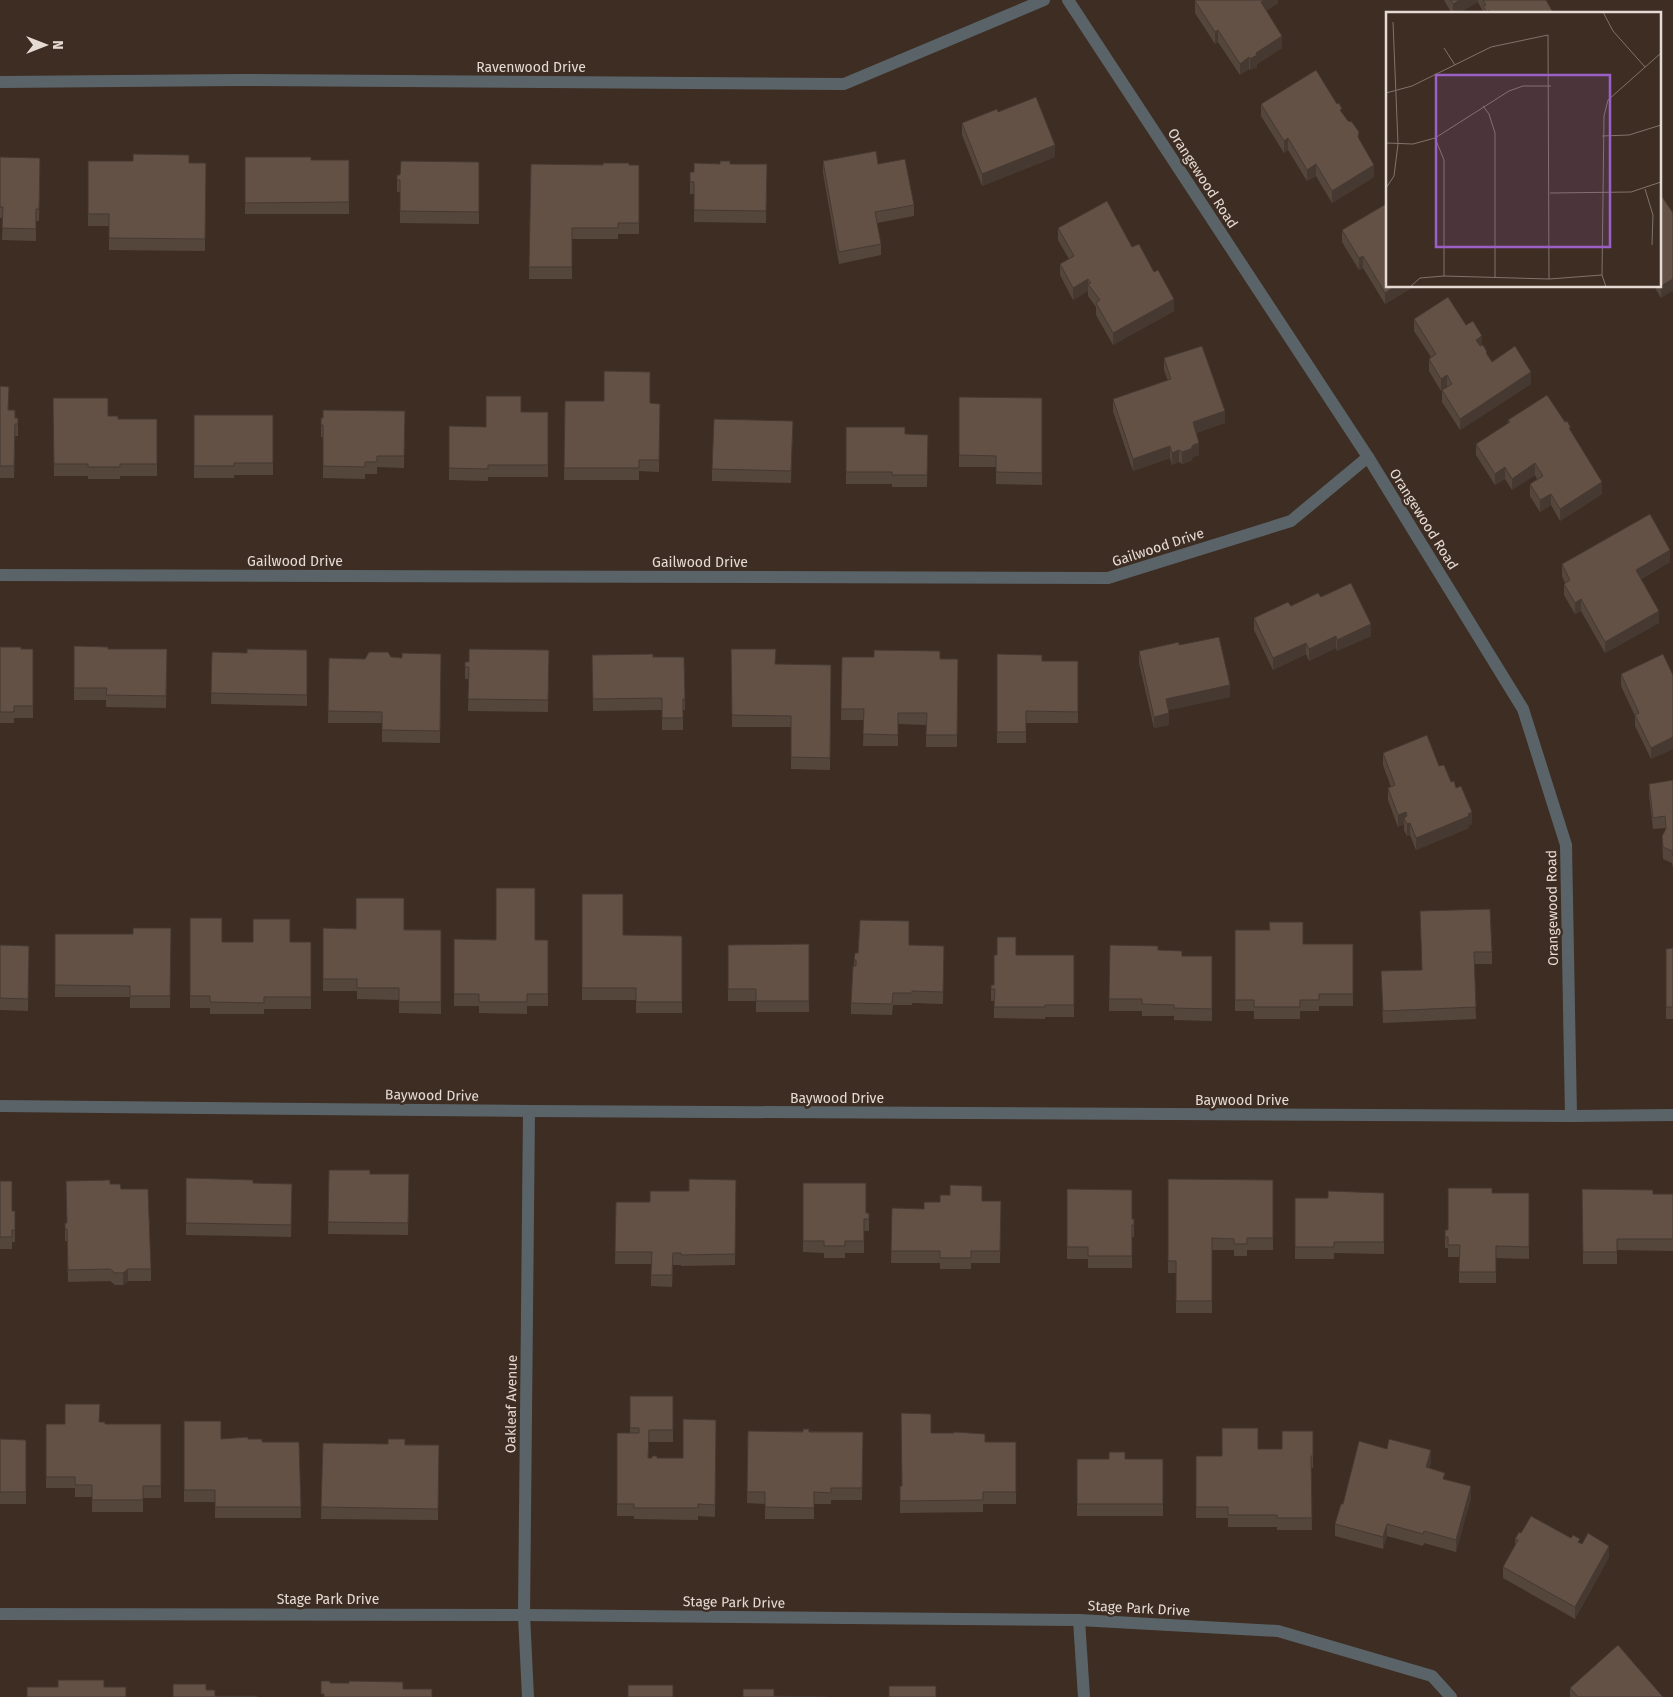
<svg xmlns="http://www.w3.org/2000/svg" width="1673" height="1697" font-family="'Fira Sans',sans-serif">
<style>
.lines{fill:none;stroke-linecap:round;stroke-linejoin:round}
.street{stroke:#5a6468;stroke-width:12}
.wall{fill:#55463c}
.shaded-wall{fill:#453931}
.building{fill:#635146;stroke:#453931}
.labels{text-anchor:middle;stroke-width:5;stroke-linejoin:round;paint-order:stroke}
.street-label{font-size:14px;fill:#e6dbd4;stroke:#3e2d23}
.inset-road{fill:none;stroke:#81736a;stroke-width:1}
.view{fill:#9b60c5;fill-opacity:0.15;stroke:#9b60c5;stroke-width:2.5}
.inset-edge{fill:none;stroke:#e6dbd4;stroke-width:2.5}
</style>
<rect width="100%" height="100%" fill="#3e2d23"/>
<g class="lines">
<!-- street -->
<g class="street">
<path d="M1068,0L1368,457L1523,709L1566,845L1571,1116"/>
<path d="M0,82L240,80L844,84L1044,0"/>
<path d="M0,575L1108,578L1291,521L1368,457"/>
<path d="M0,1106L529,1111L1571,1116L1673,1115"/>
<path d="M0,1614L524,1615L1079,1620L1278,1631L1432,1676L1451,1697"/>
<path d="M1079,1620L1084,1697"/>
<path d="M528,1697L524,1615L529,1111"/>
</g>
</g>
<!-- wall -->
<g class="wall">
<path d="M1278,0V3L1266,11L1282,48L1257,64V67L1250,70L1249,69L1240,75L1218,42L1215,44L1195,13V1Z"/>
<path d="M1444,0H1546L1554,14H1483V12L1478,2L1457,14H1452Z"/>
<path d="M1261,104L1342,113L1359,139L1374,177L1332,203L1316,176L1307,181L1288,150L1284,153L1261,116Z"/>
<path d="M998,112L1055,157L982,186L962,135V123Z"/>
<path d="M0,157L40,170L39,221H36V241L2,240L3,218H0Z"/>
<path d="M245,157L311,160H349V214H245Z"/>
<path d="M88,161L206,163L205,251L109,250V226H88Z"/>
<path d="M823,161L878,164L914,205V216L877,223L881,244V255L839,264L823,173Z"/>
<path d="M479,162V224L400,223V192H397V175Z"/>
<path d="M531,164L639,165V234H618V239H572V279H529Z"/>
<path d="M767,164L766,223L694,222V194H690V172H694Z"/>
<path d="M1659,192L1673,213L1661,298L1654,286H1659Z"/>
<path d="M1058,228L1132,247L1174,311L1113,345L1096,315V307L1088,296V291L1073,300L1060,275V264L1069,259L1058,240Z"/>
<path d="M1342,230L1387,286H1415L1385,304L1363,268L1359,270L1342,242Z"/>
<path d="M1414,319L1466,325L1482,345L1492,362L1531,384L1460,430L1442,402V390L1447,387L1441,391L1429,371V359L1431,357L1414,331Z"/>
<path d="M1164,358L1225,423L1196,433L1199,455L1193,457L1191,461L1182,464L1179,462L1172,465L1170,458L1133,471L1113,411V399L1168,381L1164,370Z"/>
<path d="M0,386L9,410L15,418H18V436H15L14,478H0Z"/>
<path d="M959,397L1042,398V485L996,484V467H959Z"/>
<path d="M53,398L118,419H157V476H120V479H88V476H54Z"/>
<path d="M565,401L660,404L659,472L639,471V480H564Z"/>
<path d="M405,411L404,468L377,467V474H365V479L323,478V437H321V418Z"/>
<path d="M521,412H548V477H488V481L449,480V426L486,427Z"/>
<path d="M194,415H273V475H234V478H194Z"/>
<path d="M1508,420L1571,432L1602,494L1560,521L1551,505L1540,512L1530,496V484L1537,479L1535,475L1512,490L1505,479L1495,485L1476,455V444L1508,423Z"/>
<path d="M793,421L791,483L712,481V469Z"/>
<path d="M846,427L905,434L928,435L927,487H892V484H846Z"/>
<path d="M1670,562L1641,579L1659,623L1605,653L1581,611L1575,614L1564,595V584L1565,583L1562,576V564Z"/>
<path d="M1321,597L1371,636L1337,651L1336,648L1309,661L1306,654L1273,670L1254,630V618L1291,606Z"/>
<path d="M1179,645L1230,697L1168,710L1169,725L1154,728L1139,663V651Z"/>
<path d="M74,646L108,649H167L166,708L106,707V700H74Z"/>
<path d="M0,647L21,649H33V718H14V723H0Z"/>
<path d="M731,649L776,664L831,665L830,770L791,769V727H732Z"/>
<path d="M307,650V706L211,704L212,652L247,653Z"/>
<path d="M549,650L548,712L468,711L469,679H465V662Z"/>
<path d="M441,654L440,743L382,742V723H328L329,658L365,659L391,657L402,658Z"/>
<path d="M997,654L1042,661H1078V723H1026V743H997Z"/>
<path d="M592,655L653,657H684L685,710H683V730H662V710L593,711Z"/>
<path d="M842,657L958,659L957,747H926V725L898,724V746H863L864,720H841Z"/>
<path d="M1621,674L1673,675V749L1651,759L1635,726V716L1621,686Z"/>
<path d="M1383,753L1439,766L1451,782L1472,824L1469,825V828L1416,850L1410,835L1407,836L1404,830V824L1398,827L1388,800V788L1391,787L1383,765Z"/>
<path d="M1673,780V868L1672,863L1663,859L1662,836L1665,831V828L1653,829L1649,795V784Z"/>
<path d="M582,894L623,935L682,936V1013H636V1000H582Z"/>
<path d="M1420,911L1492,952V964H1474L1476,1019L1383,1023L1381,971L1422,970Z"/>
<path d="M190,918L222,942H311V1009H264V1014H210V1008H190Z"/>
<path d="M1269,922L1303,944H1353V1006H1319V1011H1300V1019H1254V1011H1235V930H1269Z"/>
<path d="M171,928L170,1008H130V997H55V934H133Z"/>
<path d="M323,928L441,930V1014L399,1013V1000L357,999V991H323Z"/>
<path d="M454,939L548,940V1006H527V1014L479,1013V1006H454Z"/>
<path d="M809,944V1012H756V1001H728V945Z"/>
<path d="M0,945L29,946L28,1011L0,1010Z"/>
<path d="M909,945L944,946L943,1004L912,1003V1005H893L892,1015L851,1014V1003L854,960L858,953Z"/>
<path d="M1110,945L1158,950L1182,956H1212V1021L1174,1020V1016H1142V1011H1109Z"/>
<path d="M1673,948V1019H1666V949Z"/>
<path d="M1016,955H1074V1017H1045V1019L994,1018V1001H991V985H994Z"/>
<path d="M329,1170L370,1174H409L408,1235L328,1234Z"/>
<path d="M186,1178L253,1183L292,1196L291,1237L186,1235Z"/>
<path d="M1168,1179L1273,1180V1250H1247V1256H1234V1250H1212V1313H1176V1273H1168Z"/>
<path d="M736,1180L735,1265L681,1266V1265H673L672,1287L651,1286V1264H615L616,1202H650Z"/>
<path d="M0,1181L12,1211H15V1242H12V1249H0Z"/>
<path d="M803,1183L866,1213H869V1231H864V1253H845V1258H824V1253L803,1252Z"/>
<path d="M110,1184L121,1189L151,1269V1281H128L123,1285H115L110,1281L68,1282L67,1241H65V1223H67Z"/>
<path d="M1067,1189L1134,1219V1237H1132V1268H1088V1259H1067Z"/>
<path d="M1384,1193V1254L1334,1253V1259H1295V1198H1328Z"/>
<path d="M1492,1193H1529V1259L1496,1258V1283H1459V1257H1448V1248H1445V1230H1448Z"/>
<path d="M1653,1194H1673V1251L1617,1250V1264H1583L1582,1201Z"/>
<path d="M950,1195L982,1201H1001L1000,1263H971V1269H940V1263H891L892,1208L924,1209L940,1202Z"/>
<path d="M630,1396H673V1442H649L648,1458H683L716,1420L715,1517L698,1516V1520L634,1519V1516H617V1433H630Z"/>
<path d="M184,1421L221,1439L262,1442H299L301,1518H215V1502H184Z"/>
<path d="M99,1422L105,1424H161V1498H143V1512H92V1497H75V1488H46V1424H65Z"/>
<path d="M748,1431L863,1432L862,1500H831V1504H814V1519H765V1504L747,1503Z"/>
<path d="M1313,1431V1468H1311L1312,1530H1277V1527H1228V1518H1196V1456H1222L1258,1449H1282Z"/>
<path d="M931,1433L985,1442H1016V1504H983V1512L900,1513V1486H902Z"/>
<path d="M0,1439L26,1440V1504H0Z"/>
<path d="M323,1443L439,1445L438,1520L321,1519Z"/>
<path d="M1387,1449L1431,1462L1429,1468L1471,1498L1456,1552L1424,1543L1423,1546L1387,1536L1383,1549L1335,1536V1524L1343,1504Z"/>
<rect x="1077" y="1459" width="86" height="57"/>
<path d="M1521,1533L1580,1543L1609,1557L1575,1619L1503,1578V1567L1515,1546V1539Z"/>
<path d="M1570,1688L1663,1697H1570Z"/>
</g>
<!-- shaded-wall -->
<g class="shaded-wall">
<path d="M1265,0H1278V3L1261,14V2Z"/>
<path d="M1460,0H1478V2L1457,14H1453V4Z"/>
<path d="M1218,30V42L1215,44V32Z"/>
<path d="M1282,36V48L1257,64V67L1250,70V59L1256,53Z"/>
<path d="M1249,57V69L1240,75V64Z"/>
<path d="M1288,138V150L1284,153V141Z"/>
<path d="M1055,145V157L982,186V174Z"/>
<path d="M1316,164V176L1307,181V170Z"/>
<path d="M1374,165V177L1332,203V191Z"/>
<path d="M1363,256V268L1359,270V258Z"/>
<path d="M1088,279V291L1073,300V288Z"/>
<path d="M1673,279V291L1661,298V286Z"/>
<path d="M1396,286H1415L1385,304V293Z"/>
<path d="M1174,299V311L1113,345V333Z"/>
<path d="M1482,336V348L1476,340Z"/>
<path d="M1531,372V384L1460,430V419Z"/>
<path d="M1447,375V387L1441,391V379Z"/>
<path d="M1225,411V423L1193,434V422Z"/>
<path d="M1199,443V455L1193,457L1191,461L1182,464V452L1193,445Z"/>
<path d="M1170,446V458L1133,471V459Z"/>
<path d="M1179,450V462L1172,465V453Z"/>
<path d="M1535,463V475L1512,490V479Z"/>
<path d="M1505,467V479L1495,485V474Z"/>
<path d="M1602,482V494L1560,521V509Z"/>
<path d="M1551,494V505L1540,512V500Z"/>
<path d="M1670,550V562L1636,581V570Z"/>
<path d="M1581,599V611L1575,614V603Z"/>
<path d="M1659,611V623L1605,653V642Z"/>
<path d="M1371,624V636L1337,651V640Z"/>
<path d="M1336,636V648L1309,661V649Z"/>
<path d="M1306,643V654L1273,670V658Z"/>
<path d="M1230,685V697L1166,711V699Z"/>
<path d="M1169,713V725L1154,728V717Z"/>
<path d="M1673,737V749L1651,759V748Z"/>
<path d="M1406,812V821L1404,818V824L1398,827V815Z"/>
<path d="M1472,812V824L1469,825V828L1416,850V838Z"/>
<path d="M1410,823V835L1407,836V824Z"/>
<path d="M128,1269V1281L123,1285V1273Z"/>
<path d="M1431,1450V1462L1426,1479V1467Z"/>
<path d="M1471,1486V1498L1456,1552V1540Z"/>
<path d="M1387,1524V1536L1383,1549V1537Z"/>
<path d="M1609,1546V1557L1575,1619V1607Z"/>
</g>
<!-- building -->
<g class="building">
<path d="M1196,0H1265L1261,2L1282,36L1256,53L1257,55L1250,59L1249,57L1240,64L1218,30L1215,32L1195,1Z"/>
<path d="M1451,0H1460L1453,4Z"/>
<path d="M1483,0H1546L1554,14H1491L1489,10L1487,12L1483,6L1486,5Z"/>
<path d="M1316,70L1337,104L1339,103L1342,109L1340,110L1348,121L1352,122L1359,132L1358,137L1374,165L1332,191L1316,164L1307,170L1288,138L1284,141L1261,104Z"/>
<path d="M1036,97L1055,145L982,174L962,123L997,109L998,112Z"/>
<path d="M876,151L878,164L905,159L914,205L875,212L881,244L839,252L823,161Z"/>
<path d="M133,154L189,155V163H206L205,239L109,238V214H88V161H133Z"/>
<path d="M0,157L40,158L39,209H36V229L2,228L3,207H0Z"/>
<path d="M245,157H311V160H349V202L245,203Z"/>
<path d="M401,161L479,162V212L400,211V180H397V175H400Z"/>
<path d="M720,161H730V164H767L766,211L694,210V182H690V172H694V163L720,164Z"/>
<path d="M603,163H629V165H639V223H618V228H572V267H529L531,164L603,165Z"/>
<path d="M1659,192L1673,213V279L1661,286L1659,283Z"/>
<path d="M1107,201L1132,247L1139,244L1154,272L1158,270L1174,299L1113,333L1096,303L1100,300L1088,284L1091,283L1088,279L1073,288L1060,264L1074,256L1058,228Z"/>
<path d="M1386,204L1387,205V286H1396L1385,293L1363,256L1359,258L1342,230Z"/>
<path d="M1448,297L1466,325L1473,321L1482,336L1476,340L1480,346L1483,345L1487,352L1486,353L1492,362L1515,346L1531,372L1460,419L1442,390L1452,384L1447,375L1441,379L1429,359L1436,354L1414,319Z"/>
<path d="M1202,346L1225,411L1193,422L1199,443L1193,445L1191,449L1182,452L1179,450L1172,453L1170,446L1133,459L1113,399L1171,379L1164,358Z"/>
<path d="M604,371L650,372V403L660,404L659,460H639V468H564L565,401H604Z"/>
<path d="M0,386L9,387L8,410H15V418H18V424H15L14,466H0Z"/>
<path d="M1547,395L1565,422L1567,421L1571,428H1569L1602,482L1560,509L1551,494L1540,500L1530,484L1543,476L1535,463L1512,479L1505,467L1495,474L1476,444L1510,422L1508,420Z"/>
<path d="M486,396H521V412H548V465H488V469L449,468V426L486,427Z"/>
<path d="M959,397L1042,398V473L996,472V456L959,455Z"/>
<path d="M53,398H108V416H118V419H157V464H120V467H88V464H54Z"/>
<path d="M323,410L405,411L404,456H377V462H365V467L323,466V425H321V418H323Z"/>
<path d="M194,415H273V463H234V466H194Z"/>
<path d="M714,419L793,421L791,471L712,469Z"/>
<path d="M846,427H905V434L928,435L927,475H892V472H846Z"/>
<path d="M1650,514L1670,550L1636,570L1659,611L1605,642L1581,599L1575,603L1564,584L1570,580L1562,564Z"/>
<path d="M1351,583L1371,624L1337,640L1336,636L1309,649L1306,643L1273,658L1254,618L1288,602L1291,606L1318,593L1321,597Z"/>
<path d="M1219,637L1230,685L1166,699L1169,713L1154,717L1139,651L1179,642V645Z"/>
<path d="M74,646L108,647V649H167L166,696L106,695L107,688H74Z"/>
<path d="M0,647H21V649H33V706H14V712H0Z"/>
<path d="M247,649L307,650V695L211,693L212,652L247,653Z"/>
<path d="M469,649L549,650L548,700L468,699L469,667H465V662H469Z"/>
<path d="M731,649H776L775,664L831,665L830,758L791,757V716L732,715Z"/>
<path d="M874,650L940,651V659H958L957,735H926L927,713H898V735L863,734L864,709H841L842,657H874Z"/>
<path d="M369,652H388L391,657L402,658V653L441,654L440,731L382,730V712L328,711L329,658L365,659Z"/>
<path d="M653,654V657H684L685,699H683V718H662V698L593,699L592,655Z"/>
<path d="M997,654L1042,655V661H1078V712L1026,711V732H997Z"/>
<path d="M1663,654L1673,675V737L1651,748L1635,715L1639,713L1621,674Z"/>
<path d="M1427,735L1439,766L1444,765L1451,782L1454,781L1456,788L1461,786L1472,812L1468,814L1469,816L1416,838L1410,823L1407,824L1404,818L1407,816L1406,812L1398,815L1388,788L1395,785L1383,753Z"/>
<path d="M1673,780V856L1672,851L1663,847L1662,836L1666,829L1665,816L1653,818L1649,784Z"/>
<path d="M496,888H535V940H548V994H527V1002H479V994H454V939L496,940Z"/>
<path d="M582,894H623V935L682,936V1002H636V988H582Z"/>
<path d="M356,898H404V930H441V1002H399V988H357V979H323V928L356,929Z"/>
<path d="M1490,909L1492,952H1474L1476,1007L1383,1011L1381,971L1422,970L1420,911Z"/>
<path d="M190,918H222V942H253V919H290V942H311V997H264V1003L210,1002V996H190Z"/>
<path d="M860,920L909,921V945L944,946L943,992L912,991V993H893L892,1004L851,1003L853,966H856V960H854L855,953H858Z"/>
<path d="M1269,922H1303V944H1353V994H1319V1000H1300V1007H1254V1000H1235V930H1270Z"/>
<path d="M133,928H171L170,996H130V986L55,985V934H133Z"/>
<path d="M997,937H1016V955H1074V1005H1045V1007H994L995,989H991V985H994V955H997Z"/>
<path d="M809,944V1001H756V989H728V945Z"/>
<path d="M0,945L29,946L28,999L0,998Z"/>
<path d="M1110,945L1158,946V950L1182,951V956H1212V1009L1174,1008V1005L1142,1004V999H1109Z"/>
<path d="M1673,948V1007H1666V949Z"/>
<path d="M329,1170H370V1174H409L408,1223L328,1222Z"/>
<path d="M186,1178L253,1180V1183L292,1184L291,1225L186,1223Z"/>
<path d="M689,1179L736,1180L735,1254L681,1255V1253H673L672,1275H651L652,1252H615L616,1202H650V1191H689Z"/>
<path d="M1168,1179L1273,1180V1238H1247V1244H1234V1239L1212,1238V1301H1176V1261H1168Z"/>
<path d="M110,1180V1184H120L121,1189H148L151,1269H128L123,1273H115L110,1269L68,1270L67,1229H65V1223H67L66,1181Z"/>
<path d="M0,1181H12V1211H15V1230H12V1237H0Z"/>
<path d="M803,1183H866V1213H869V1219H864V1241H845V1246H824V1241H803Z"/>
<path d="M950,1185L982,1186V1201H1001L1000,1251H971V1258H940V1251H891L892,1208L924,1209V1202H940V1195H950Z"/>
<path d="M1448,1188H1492V1193H1529V1247L1496,1246V1272H1459L1460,1245H1448V1237H1445V1230H1448Z"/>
<path d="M1067,1189L1132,1190V1219H1134V1225H1132V1256H1088V1247H1067Z"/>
<path d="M1582,1189L1653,1190V1194H1673V1239H1617V1252H1583Z"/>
<path d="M1328,1191L1384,1193V1242H1334V1247H1295V1198H1328Z"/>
<path d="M630,1396H673V1430H649L648,1458H652V1456H657V1458H683V1419L716,1420L715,1505L698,1504V1508H634V1504H617V1433H639V1428H630Z"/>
<path d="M65,1404H100L99,1422H105V1424H161V1486H143V1500H92V1485H75V1477H46V1424H65Z"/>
<path d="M901,1413L931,1414V1433H954V1432L985,1434V1442H1016V1492H983V1500L900,1501V1486H902Z"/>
<path d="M184,1421H221V1439L248,1437V1439H262V1442H299L301,1507H215V1490H184Z"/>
<path d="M1222,1428H1258V1449H1282V1431H1313V1456H1311L1312,1518H1277V1515H1228V1507H1196V1456H1222Z"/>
<path d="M803,1429H809V1432H863L862,1488H831V1493L814,1492V1508L765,1507V1492H747L748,1431L803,1432Z"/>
<path d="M0,1439L26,1440V1492H0Z"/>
<path d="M388,1439H405V1445H439L438,1509L321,1507L323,1443L388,1444Z"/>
<path d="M1389,1439L1431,1450L1426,1467L1445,1473L1443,1479L1471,1486L1456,1540L1424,1531L1423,1534L1387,1524L1383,1537L1335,1524L1341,1504H1343L1359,1441L1387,1449Z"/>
<path d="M1109,1452H1125V1459H1163V1504H1077V1459H1109Z"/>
<path d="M1531,1516L1571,1538L1573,1535L1580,1539L1578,1542L1582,1544L1588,1533L1609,1546L1575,1607L1503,1567L1518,1540L1515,1539L1519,1532L1521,1533Z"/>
<path d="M1618,1645L1663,1697H1578L1570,1688Z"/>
<path d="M58,1680H104V1687H126V1697H27V1687H58Z"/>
<path d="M321,1681H330V1683H349V1681L403,1682V1689H432V1697H324V1694H321Z"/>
<path d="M173,1684H206V1690H215V1696H257V1697H173Z"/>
<rect x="628" y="1685" width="45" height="12"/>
<rect x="889" y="1686" width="47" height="11"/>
<path d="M743,1689H774V1696L826,1697H743Z"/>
</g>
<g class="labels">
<!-- street labels -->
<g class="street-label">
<text x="531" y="72">Ravenwood Drive</text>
<text transform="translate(1203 178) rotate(57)" y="5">Orangewood Road</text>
<text transform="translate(1424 519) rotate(58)" y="5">Orangewood Road</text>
<text transform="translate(1158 547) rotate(-18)" y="5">Gailwood Drive</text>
<text x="295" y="566">Gailwood Drive</text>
<text x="700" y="567">Gailwood Drive</text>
<text transform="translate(1552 908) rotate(-91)" y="5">Orangewood Road</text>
<text transform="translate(432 1095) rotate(1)" y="5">Baywood Drive</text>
<text x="837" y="1103">Baywood Drive</text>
<text x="1242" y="1105">Baywood Drive</text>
<text transform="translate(511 1404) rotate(-89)" y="5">Oakleaf Avenue</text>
<text x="328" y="1604">Stage Park Drive</text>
<text transform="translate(734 1602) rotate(1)" y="5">Stage Park Drive</text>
<text transform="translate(1139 1608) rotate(3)" y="5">Stage Park Drive</text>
</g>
</g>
<!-- overview -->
<g transform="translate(1386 12)">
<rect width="275" height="275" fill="#3e2d23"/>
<path class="inset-road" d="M217,0L227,19L259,55M58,36L69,53M0,81L26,74L105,35L162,23L163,267M97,94L103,102L109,121V266M216,124L243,123L275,113M49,126L58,148V264M0,131L27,132L49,126L123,79L137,74H165M0,176L8,164L12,132L7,10M259,177L267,203L266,233M164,181L245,180L275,170M24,275L34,266L58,264L163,267L216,263M220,275L216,263L218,104L222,88L275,41"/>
<path class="view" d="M50,63H224V235H50Z"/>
<rect width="275" height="275" class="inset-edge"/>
</g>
<!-- north arrow -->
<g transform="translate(45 45) rotate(90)" stroke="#3e2d23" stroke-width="4" paint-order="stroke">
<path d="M0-4L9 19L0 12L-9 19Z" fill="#e6dbd4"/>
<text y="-8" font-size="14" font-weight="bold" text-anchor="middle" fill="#e6dbd4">N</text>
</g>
</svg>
